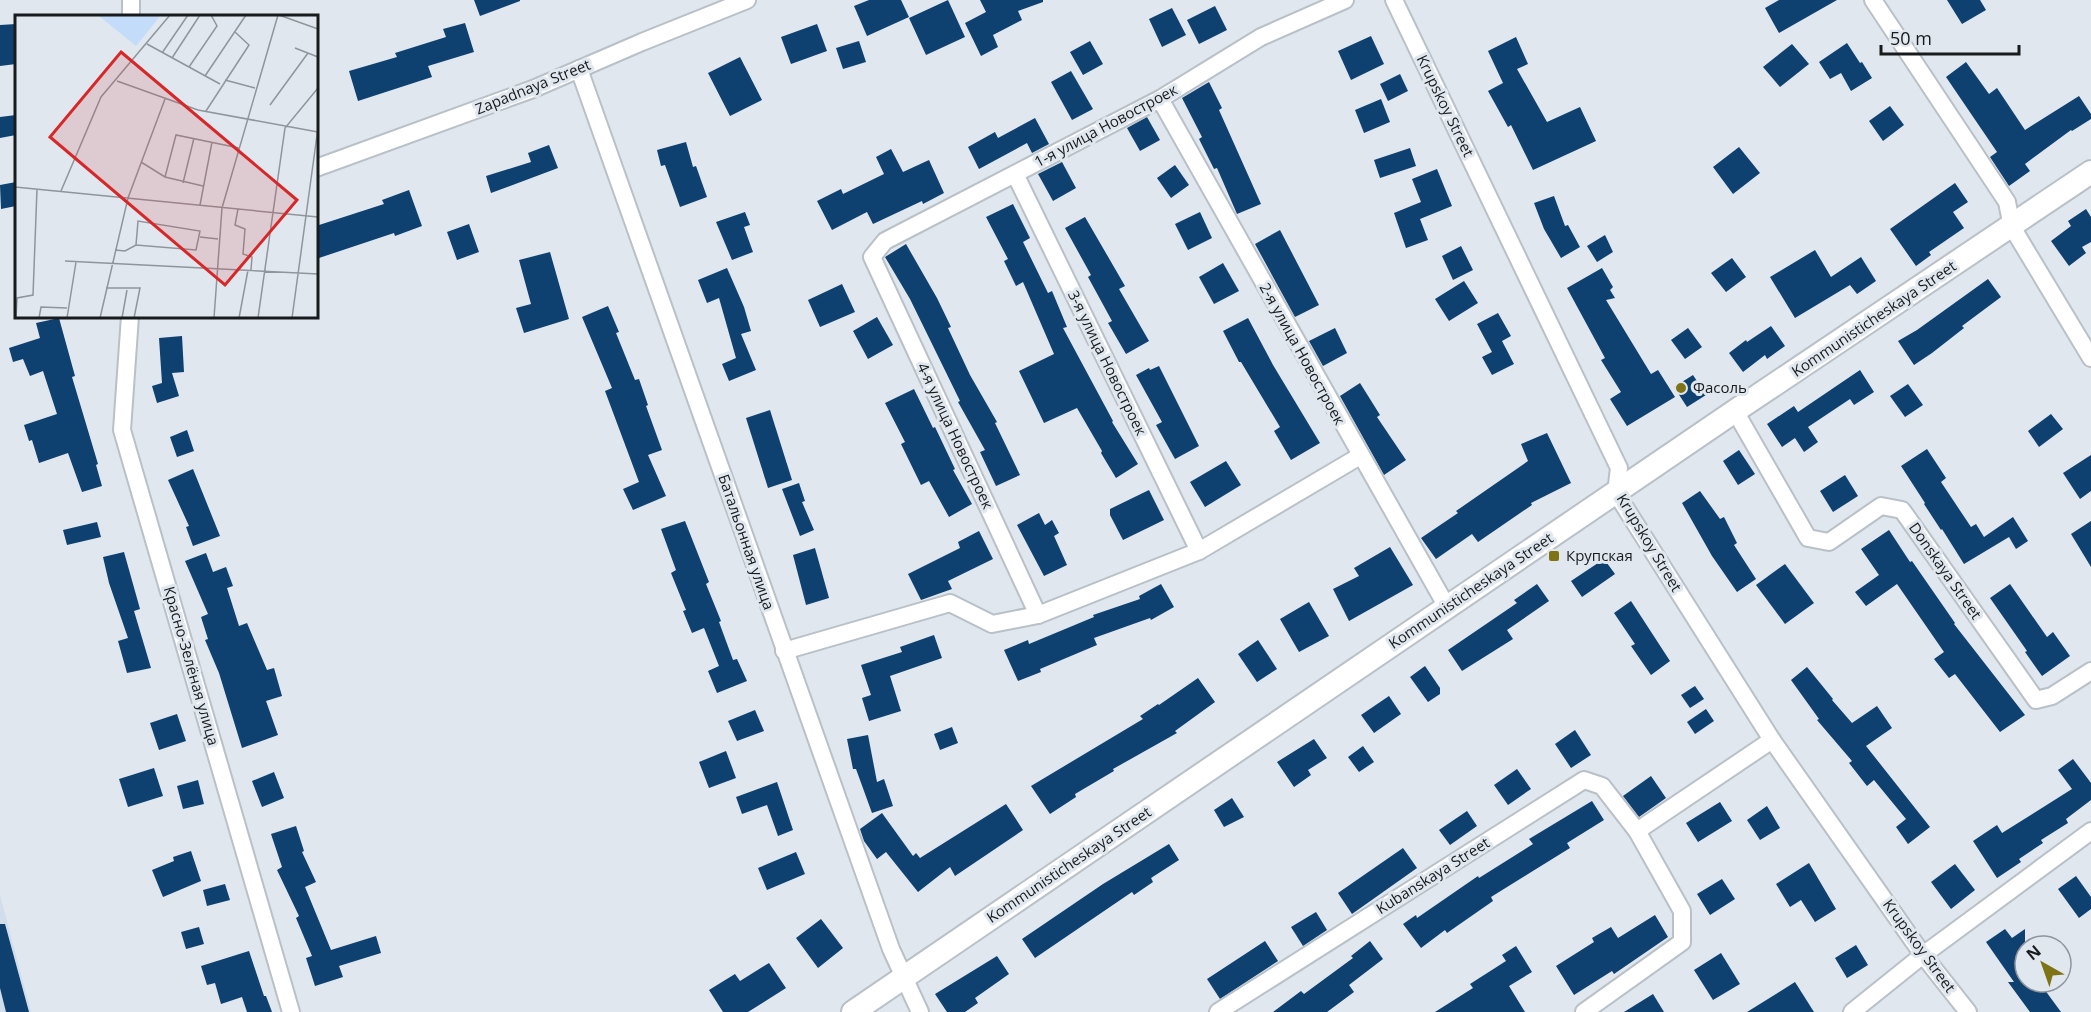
<svg xmlns="http://www.w3.org/2000/svg" width="2091" height="1012" font-family="'Open Sans',sans-serif">
<style>
.built{fill:#d1ddeb}
.building{fill:#0e4070}
.lines{fill:none;stroke-linecap:round;stroke-linejoin:round}
.street-casing{stroke:#b9c0c7;stroke-width:20}
.secondary-casing{stroke:#b9c0c7;stroke-width:26}
.street{stroke:#fff;stroke-width:16}
.secondary{stroke:#fff;stroke-width:22}
.poi-dot{fill:#7e7315;stroke:#e0e7ef;stroke-width:2}
.labels{text-anchor:middle;stroke-width:6;stroke-linejoin:round;paint-order:stroke}
.street-label{font-size:15px;fill:#181b1d;stroke:#e0e7ef}
.poi-label{font-size:15px;fill:#181b1d;stroke:#e0e7ef;text-anchor:start}
.inset-road{fill:none;stroke:#90959b;stroke-width:1.5}
.view{fill:#d62828;fill-opacity:0.15;stroke:#d62828;stroke-width:3}
.inset-edge{fill:none;stroke:#181b1d;stroke-width:3}
</style>
<rect width="100%" height="100%" fill="#e0e7ef"/>
<!-- built -->
<path class="built" d="M0,895L31,1012H0Z"/>
<!-- building -->
<g class="building">
<path d="M474,0H520V1L480,16Z"/>
<path d="M869,0H901L909,17L867,36L854,6Z"/>
<path d="M948,0L965,37L926,55L909,18Z"/>
<path d="M980,0H1043V2L1018,11L1022,20L993,35L998,47L981,56L965,23L986,12Z"/>
<path d="M1779,0H1837L1779,33L1765,8Z"/>
<path d="M1947,0H1980L1986,10L1962,24Z"/>
<path d="M1215,6L1227,30L1199,44L1187,20Z"/>
<path d="M1172,8L1186,35L1162,47L1149,19Z"/>
<path d="M465,23L474,52L428,66L432,77L358,101L349,71L397,57L395,53L446,37L443,29Z"/>
<path d="M16,24V64L0,66V25Z"/>
<path d="M817,24L827,51L791,64L781,37Z"/>
<path d="M1371,36L1384,64L1351,80L1338,51Z"/>
<path d="M1516,37L1528,64L1517,69L1547,122L1580,107L1596,141L1533,170L1511,125L1508,127L1488,91L1503,83L1488,51Z"/>
<path d="M859,41L866,62L843,69L836,48Z"/>
<path d="M1090,41L1103,64L1083,75L1070,52Z"/>
<path d="M1847,43L1860,63L1862,62L1872,78L1851,91L1841,73L1830,79L1819,62Z"/>
<path d="M1792,44L1809,64L1780,87L1763,67Z"/>
<path d="M740,57L762,100L730,116L708,73Z"/>
<path d="M1966,62L1989,94L1997,88L2025,130L2079,96L2091,114V119L2072,131L2071,130L2025,164L2030,171L2009,186L1990,157L1997,152L1946,77Z"/>
<path d="M1071,71L1093,109L1072,120L1051,82Z"/>
<path d="M1400,74L1408,91L1388,101L1380,84Z"/>
<path d="M1209,82L1222,108L1219,110L1261,204L1237,214L1217,168L1214,169L1199,139L1202,137L1182,98Z"/>
<path d="M1381,99L1390,122L1364,133L1355,110Z"/>
<path d="M1890,106L1904,125L1883,141L1869,121Z"/>
<path d="M16,115V135L0,138V117Z"/>
<path d="M1147,117L1160,140L1140,151L1127,128Z"/>
<path d="M1035,118L1049,144L1032,153L1027,143L979,169L968,147L995,132L998,138Z"/>
<path d="M686,142L693,167L696,166L707,197L680,207L665,165L661,166L657,150Z"/>
<path d="M549,145L558,168L491,193L486,176L531,162L528,153Z"/>
<path d="M1739,147L1760,173L1733,194L1713,167Z"/>
<path d="M1410,148L1416,166L1380,178L1374,160Z"/>
<path d="M891,149L903,172L929,160L944,193L923,204L922,201L873,224L867,212L832,230L817,201L841,189L843,194L884,174L876,157Z"/>
<path d="M1062,162L1076,188L1053,201L1038,174Z"/>
<path d="M1175,165L1189,185L1171,198L1157,178Z"/>
<path d="M1437,169L1452,206L1420,219L1428,240L1406,248L1394,213L1421,202L1412,179Z"/>
<path d="M16,182V206L1,209L0,185Z"/>
<path d="M1955,183L1968,202L1953,212L1964,228L1929,252L1931,255L1916,266L1890,229Z"/>
<path d="M409,190L422,226L395,236L394,233L316,259V226L384,204L382,200Z"/>
<path d="M1554,196L1565,226L1568,225L1580,247L1561,258L1544,229L1534,203Z"/>
<path d="M1013,204L1030,238L1023,242L1048,293L1052,291L1067,327L1063,328L1113,421L1112,422L1138,464L1116,478L1101,453L1102,451L1077,408L1044,423L1019,371L1054,354L1023,282L1016,286L1004,261L1008,259L986,217Z"/>
<path d="M2086,209L2091,217V242L2082,247L2086,253L2069,266L2051,241L2071,226L2068,221Z"/>
<path d="M745,212L750,225L744,227L753,252L732,260L716,222Z"/>
<path d="M1200,212L1212,238L1188,250L1175,224Z"/>
<path d="M1085,217L1125,286L1119,289L1149,341L1126,354L1108,323L1112,321L1088,277L1091,275L1065,228Z"/>
<path d="M469,224L479,252L457,260L447,232Z"/>
<path d="M1280,230L1319,305L1295,317L1255,244Z"/>
<path d="M1605,235L1613,252L1597,262L1587,246Z"/>
<path d="M906,244L937,298L951,327L948,328L970,375L997,422L995,423L1020,475L996,486L980,452L985,450L958,402L960,401L910,299L885,257Z"/>
<path d="M1461,246L1473,270L1453,280L1442,256Z"/>
<path d="M1815,250L1831,277L1861,257L1876,281L1857,294L1850,285L1795,318L1770,277Z"/>
<path d="M550,252L569,319L524,333L516,308L531,304L519,260Z"/>
<path d="M1732,258L1746,277L1726,292L1711,273Z"/>
<path d="M1223,263L1239,291L1214,304L1199,277Z"/>
<path d="M727,268L744,307L751,331L741,334L756,370L729,381L722,364L736,358L719,298L707,303L698,280Z"/>
<path d="M1602,268L1613,287L1610,290L1615,298L1606,300L1651,374L1658,370L1675,397L1627,426L1610,399L1621,392L1601,360L1605,358L1567,288Z"/>
<path d="M1988,279L2001,297L1962,326L1964,328L1932,353L1914,365L1898,341L1917,330Z"/>
<path d="M1464,281L1478,303L1449,321L1435,299Z"/>
<path d="M842,284L855,312L820,327L808,300Z"/>
<path d="M608,306L619,332L616,333L635,380L639,379L648,405L646,406L662,450L648,455L666,496L633,510L623,489L639,482L605,391L612,388L582,317Z"/>
<path d="M1498,313L1511,336L1502,341L1514,364L1492,375L1482,357L1492,352L1477,324Z"/>
<path d="M877,317L893,345L868,359L853,331Z"/>
<path d="M59,318L75,376L72,377L98,464L96,465L102,486L82,492L68,453L39,463L32,440L29,441L24,425L57,414L43,371L30,376L23,359L13,362L9,348L40,338L36,323Z"/>
<path d="M1248,318L1273,365L1320,443L1291,460L1274,431L1280,427L1241,362H1239L1223,331Z"/>
<path d="M1771,326L1785,346L1767,359L1765,355L1743,372L1729,353L1746,340L1747,342Z"/>
<path d="M1335,328L1347,353L1323,366L1309,341Z"/>
<path d="M1688,328L1702,347L1685,359L1671,340Z"/>
<path d="M182,336L184,372L172,373L179,396L157,403L152,386L162,383L159,338Z"/>
<path d="M1159,366L1199,446L1175,459L1156,425L1162,422L1136,375L1149,368L1150,370Z"/>
<path d="M1860,370L1874,392L1854,405L1850,399L1808,427L1818,442L1804,452L1795,438L1782,447L1767,424L1794,406L1798,412Z"/>
<path d="M1693,375L1706,395L1687,407L1674,387Z"/>
<path d="M1360,383L1380,415L1377,417L1406,460L1384,475L1340,396Z"/>
<path d="M1908,384L1923,405L1905,417L1890,396Z"/>
<path d="M914,389L933,428L935,427L955,469L953,470L972,504L949,517L929,481L921,485L901,444L905,442L885,403Z"/>
<path d="M770,410L792,480L768,488L746,418Z"/>
<path d="M2051,414L2063,429L2039,447L2028,431Z"/>
<path d="M187,430L194,451L177,457L170,437Z"/>
<path d="M1547,433L1571,483L1531,503L1532,505L1478,542L1472,534L1436,559L1421,538L1458,513L1456,511L1528,461L1521,444Z"/>
<path d="M1927,449L1946,478L1941,482L1971,527L1976,524L1984,537L2013,517L2028,541L2016,549L2009,537L1964,564L1942,529L1941,530L1924,504L1925,503L1901,466Z"/>
<path d="M1739,450L1755,474L1738,485L1723,461Z"/>
<path d="M2091,455V491L2080,499L2063,473Z"/>
<path d="M1226,461L1241,485L1205,507L1190,482Z"/>
<path d="M193,469L220,536L193,546L186,527L189,526L168,480Z"/>
<path d="M1845,475L1858,496L1833,512L1820,491Z"/>
<path d="M799,483L805,501L802,502L814,530L800,536L782,489Z"/>
<path d="M1149,490L1164,520L1123,540L1110,515V509Z"/>
<path d="M1700,491L1720,519L1724,517L1737,543L1734,545L1756,579L1737,592L1712,556L1682,503Z"/>
<path d="M1039,513L1045,525L1052,520L1059,533L1054,536L1067,565L1044,576L1017,525Z"/>
<path d="M685,521L709,582L706,584L721,621L719,622L733,660L737,659L747,681L717,693L708,671L719,666L704,628L692,633L683,611L686,610L671,573L676,570L661,529Z"/>
<path d="M2091,521V567L2071,534Z"/>
<path d="M97,522L101,537L67,545L63,530Z"/>
<path d="M1889,530L1910,562L1912,561L1955,623L1954,624L2025,715L2000,732L1955,674L1949,678L1934,659L1944,652L1897,584L1866,606L1855,592L1879,575L1861,549Z"/>
<path d="M979,531L993,559L948,581L952,589L921,600L908,574L960,548L958,542Z"/>
<path d="M1390,547L1413,585L1349,621L1333,589L1359,576L1354,568Z"/>
<path d="M815,548L829,598L806,605L793,555Z"/>
<path d="M124,552L140,609L134,611L151,668L127,673L118,641L128,638L109,583L103,557Z"/>
<path d="M206,553L213,572L226,567L233,586L227,588L239,626L247,623L267,670L274,668L282,696L266,701L278,735L242,748L219,673L205,640L208,639L201,617L208,614L185,561Z"/>
<path d="M1604,559L1615,574L1582,597L1571,581Z"/>
<path d="M1785,564L1814,603L1785,624L1756,585Z"/>
<path d="M1161,584L1174,607L1151,620L1150,618L1094,638L1097,645L1040,669L1041,672L1018,681L1004,650L1028,640L1029,644L1094,617L1093,615L1140,599L1139,596Z"/>
<path d="M1537,584L1549,601L1507,630L1513,639L1462,671L1448,650L1517,603L1514,600Z"/>
<path d="M2010,584L2047,637L2053,632L2070,656L2042,676L2025,652L2027,651L1990,598Z"/>
<path d="M1631,601L1670,661L1651,675L1631,646L1635,644L1614,613Z"/>
<path d="M1309,602L1329,636L1299,652L1280,619Z"/>
<path d="M934,635L942,658L890,676L901,711L869,721L862,698L871,695L861,665L902,652L900,647Z"/>
<path d="M1258,640L1277,669L1257,682L1238,654Z"/>
<path d="M1425,666L1440,688V694L1428,702L1410,677Z"/>
<path d="M1807,667L1833,699L1832,700L1852,723L1877,706L1892,728L1866,746L1930,827L1908,844L1896,827L1906,819L1874,780L1867,786L1849,763L1852,761L1817,720L1819,719L1791,680Z"/>
<path d="M1198,678L1215,702L1175,731L1177,733L1113,769L1114,771L1075,794L1076,797L1050,814L1031,786L1143,719L1140,716L1158,704L1159,705Z"/>
<path d="M1695,686L1704,699L1690,708L1681,695Z"/>
<path d="M1389,696L1401,714L1374,733L1361,715Z"/>
<path d="M1706,709L1714,721L1695,734L1687,722Z"/>
<path d="M755,710L764,731L737,741L728,721Z"/>
<path d="M177,714L186,741L159,750L150,723Z"/>
<path d="M952,727L958,743L940,750L934,734Z"/>
<path d="M1575,730L1591,755L1571,768L1555,744Z"/>
<path d="M868,735L877,782L884,779L893,806L872,813L856,769H853L847,739Z"/>
<path d="M1314,739L1327,758L1308,770L1311,775L1294,787L1277,762Z"/>
<path d="M1363,746L1374,762L1359,772L1348,757Z"/>
<path d="M726,751L736,778L709,788L699,762Z"/>
<path d="M2073,759L2091,783V800L2066,819L2068,823L2041,840L2043,843L2019,859L2021,862L1997,878L1973,841L1997,825L2002,833L2072,789L2058,770Z"/>
<path d="M154,768L163,796L128,807L119,779Z"/>
<path d="M1517,769L1531,789L1508,805L1494,785Z"/>
<path d="M274,772L284,798L262,807L252,781Z"/>
<path d="M1651,776L1666,798L1639,817L1623,796Z"/>
<path d="M198,780L204,804L183,809L177,786Z"/>
<path d="M777,782L793,830L778,836L767,805L742,814L736,797Z"/>
<path d="M1232,798L1244,817L1224,827L1214,810Z"/>
<path d="M1592,801L1604,820L1567,843L1570,848L1491,897L1493,901L1447,933L1445,930L1421,948L1403,924L1416,915L1417,918L1478,876L1479,878L1533,844L1529,839Z"/>
<path d="M1720,802L1732,821L1698,842L1686,823Z"/>
<path d="M1006,804L1023,830L955,876L950,867L918,892L886,852L877,859L864,841L860,829L882,813L913,856L916,853L920,858Z"/>
<path d="M1767,806L1780,828L1760,840L1747,820Z"/>
<path d="M1467,811L1477,826L1450,845L1439,830Z"/>
<path d="M296,826L304,851L302,852L316,882L305,887L331,950L376,936L381,953L339,966L343,977L315,986L306,958L312,956L296,918L299,916L277,870L282,867L271,834Z"/>
<path d="M1169,844L1179,860L1151,878L1153,882L1134,895L1132,892L1035,958L1022,939L1103,884Z"/>
<path d="M1403,848L1417,868L1352,914L1338,893Z"/>
<path d="M191,851L201,881L163,897L152,870L174,861L173,857Z"/>
<path d="M796,852L805,874L767,890L758,868Z"/>
<path d="M1809,863L1836,909L1815,922L1801,900L1790,907L1776,884Z"/>
<path d="M1955,864L1975,890L1951,909L1931,882Z"/>
<path d="M2076,876L2091,897V909L2079,918L2058,889Z"/>
<path d="M1722,879L1735,899L1710,915L1697,894Z"/>
<path d="M225,884L230,900L207,906L203,890Z"/>
<path d="M1316,912L1327,930L1303,946L1291,927Z"/>
<path d="M1655,915L1668,937L1614,974L1612,971L1574,995L1556,966L1594,942L1592,938L1611,927L1618,938Z"/>
<path d="M821,919L843,948L818,968L796,938Z"/>
<path d="M0,924H5L29,1012H6L0,988Z"/>
<path d="M199,927L204,944L186,949L181,932Z"/>
<path d="M2005,929L2012,938L2025,929V982H2039L2061,1012H2030L2008,982H2014L1986,942Z"/>
<path d="M1265,941L1278,961L1220,999L1207,979Z"/>
<path d="M1370,941L1383,959L1349,985L1354,992L1327,1012H1273L1301,991L1304,994L1353,958L1351,956Z"/>
<path d="M1856,945L1868,965L1847,978L1835,958Z"/>
<path d="M1516,946L1532,972L1509,986L1525,1012H1435L1473,988L1470,984L1506,961L1502,955Z"/>
<path d="M249,951L264,996H266L272,1012H247L242,997L221,1004L215,983L207,985L201,966Z"/>
<path d="M1721,953L1740,984L1713,1000L1694,970Z"/>
<path d="M997,956L1009,974L975,998L978,1003L965,1012H947L935,994Z"/>
<path d="M769,963L786,988L748,1012H723L709,990L735,974L740,981Z"/>
<path d="M1795,982L1814,1012H1747Z"/>
<path d="M1653,994L1664,1012H1624Z"/>
</g>
<g class="lines">
<defs>
<g id="street">
<path d="M131,0V16"/>
<path d="M1394,0L1619,468L1616,493L1772,740L1923,955L1968,1012"/>
<path d="M1873,0L2007,202L2012,227L2091,358"/>
<path d="M579,69L891,949L920,1012"/>
<path d="M1160,99L1447,607"/>
<path d="M316,168L533,89L642,42L747,0"/>
<path d="M1015,174L1199,551"/>
<path d="M130,316L122,430L291,1012"/>
<path d="M1735,411L1808,538L1829,542L1881,506L1902,510L2036,700L2052,696L2091,671"/>
<path d="M1038,615L872,257L885,241L1160,99L1261,37L1345,0"/>
<path d="M784,651L950,603L992,624L1038,615L1199,551L1360,456"/>
<path d="M1637,831L1772,740"/>
<path d="M1218,1012L1584,780L1602,786L1637,831L1682,911V942L1584,1012"/>
<path d="M1852,1012L1923,955L2091,831"/>
</g>
<path id="secondary" d="M853,1012L1735,411L2091,172"/>
</defs>
<!-- street casing -->
<use href="#street" class="street-casing"/>
<!-- secondary casing -->
<use href="#secondary" class="secondary-casing"/>
<!-- street -->
<use href="#street" class="street"/>
<!-- secondary -->
<use href="#secondary" class="secondary"/>
</g>
<!-- markers -->
<g class="poi-dot">
<circle cx="1681" cy="388" r="6"/>
<rect x="1548" y="550" width="12" height="12" rx="3"/>
</g>
<g class="labels">
<!-- street labels -->
<g class="street-label">
<text transform="translate(533 87) rotate(-22)" y="5">Zapadnaya Street</text>
<text transform="translate(1445 106) rotate(64)" y="5">Krupskoy Street</text>
<text transform="translate(1106 126) rotate(-28)" y="5">1-я улица Новостроек</text>
<text transform="translate(1874 319) rotate(-34)" y="5">Kommunisticheskaya Street</text>
<text transform="translate(1302 354) rotate(61)" y="5">2-я улица Новостроек</text>
<text transform="translate(1107 363) rotate(64)" y="5">3-я улица Новостроек</text>
<text transform="translate(955 436) rotate(65)" y="5">4-я улица Новостроек</text>
<text transform="translate(746 542) rotate(71)" y="5">Батальонная улица</text>
<text transform="translate(1649 543) rotate(59)" y="5">Krupskoy Street</text>
<text transform="translate(1945 571) rotate(55)" y="5">Donskaya Street</text>
<text transform="translate(1471 591) rotate(-34)" y="5">Kommunisticheskaya Street</text>
<text transform="translate(191 666) rotate(74)" y="5">Красно-Зелёная улица</text>
<text transform="translate(1069 865) rotate(-34)" y="5">Kommunisticheskaya Street</text>
<text transform="translate(1433 876) rotate(-32)" y="5">Kubanskaya Street</text>
<text transform="translate(1919 946) rotate(54)" y="5">Krupskoy Street</text>
</g>
<!-- poi labels -->
<g class="poi-label">
<text x="1693" y="393">Фасоль</text>
<text x="1566" y="561">Крупская</text>
</g>
</g>
<!-- overview -->
<g transform="translate(15 15)">
<rect width="303" height="303" fill="#e0e7ef"/>
<path d="M83,0H146L121,31Z" fill="#c2dcf9"/>
<path class="inset-road" d="M264,0L303,14M132,29L205,69M280,33L303,42M147,38L173,0M157,43L185,0M174,52L202,11L196,0M190,61L231,0M210,65L240,73M102,66L183,95L303,117M255,90L293,38M191,96L234,30L220,17M126,147L150,162L188,171M150,162L161,120L224,133M168,168L179,123M0,172L303,202M46,176L86,82L155,0M185,190L197,127M223,194L220,210L230,214L228,239L237,242L236,255M185,222L203,224M100,235L110,236L121,230L181,235L185,216L123,206L121,230M50,246L303,259M91,273H125L119,303M1,303L2,283L18,280L22,174M24,303L26,292L52,293M52,303L61,247M85,303L113,183L150,84M107,303L112,275M199,303L207,193L263,0M224,303L233,255M243,303L270,113L303,73M277,303L303,113"/>
<path class="view" d="M106,37L282,185L210,270L35,122Z"/>
<rect width="303" height="303" class="inset-edge"/>
</g>
<!-- north arrow -->
<g transform="translate(2043 964) rotate(320)"><circle r="28" fill="#e0e7ef" stroke="#90959b" stroke-width="1.5"/>
<path d="M0-4.5L10 22L0 15L-10 22Z" fill="#7e7315"/>
<text y="-9" font-size="16" font-weight="bold" text-anchor="middle" fill="#181b1d">N</text>
</g>
<!-- scale -->
<path d="M1881 45v9h138v-9" fill="none" stroke="#181b1d" stroke-width="3"/>
<text x="1890" y="45" font-size="18" fill="#181b1d" stroke="#e0e7ef" stroke-width="4.5" paint-order="stroke">50 m</text>
</svg>
